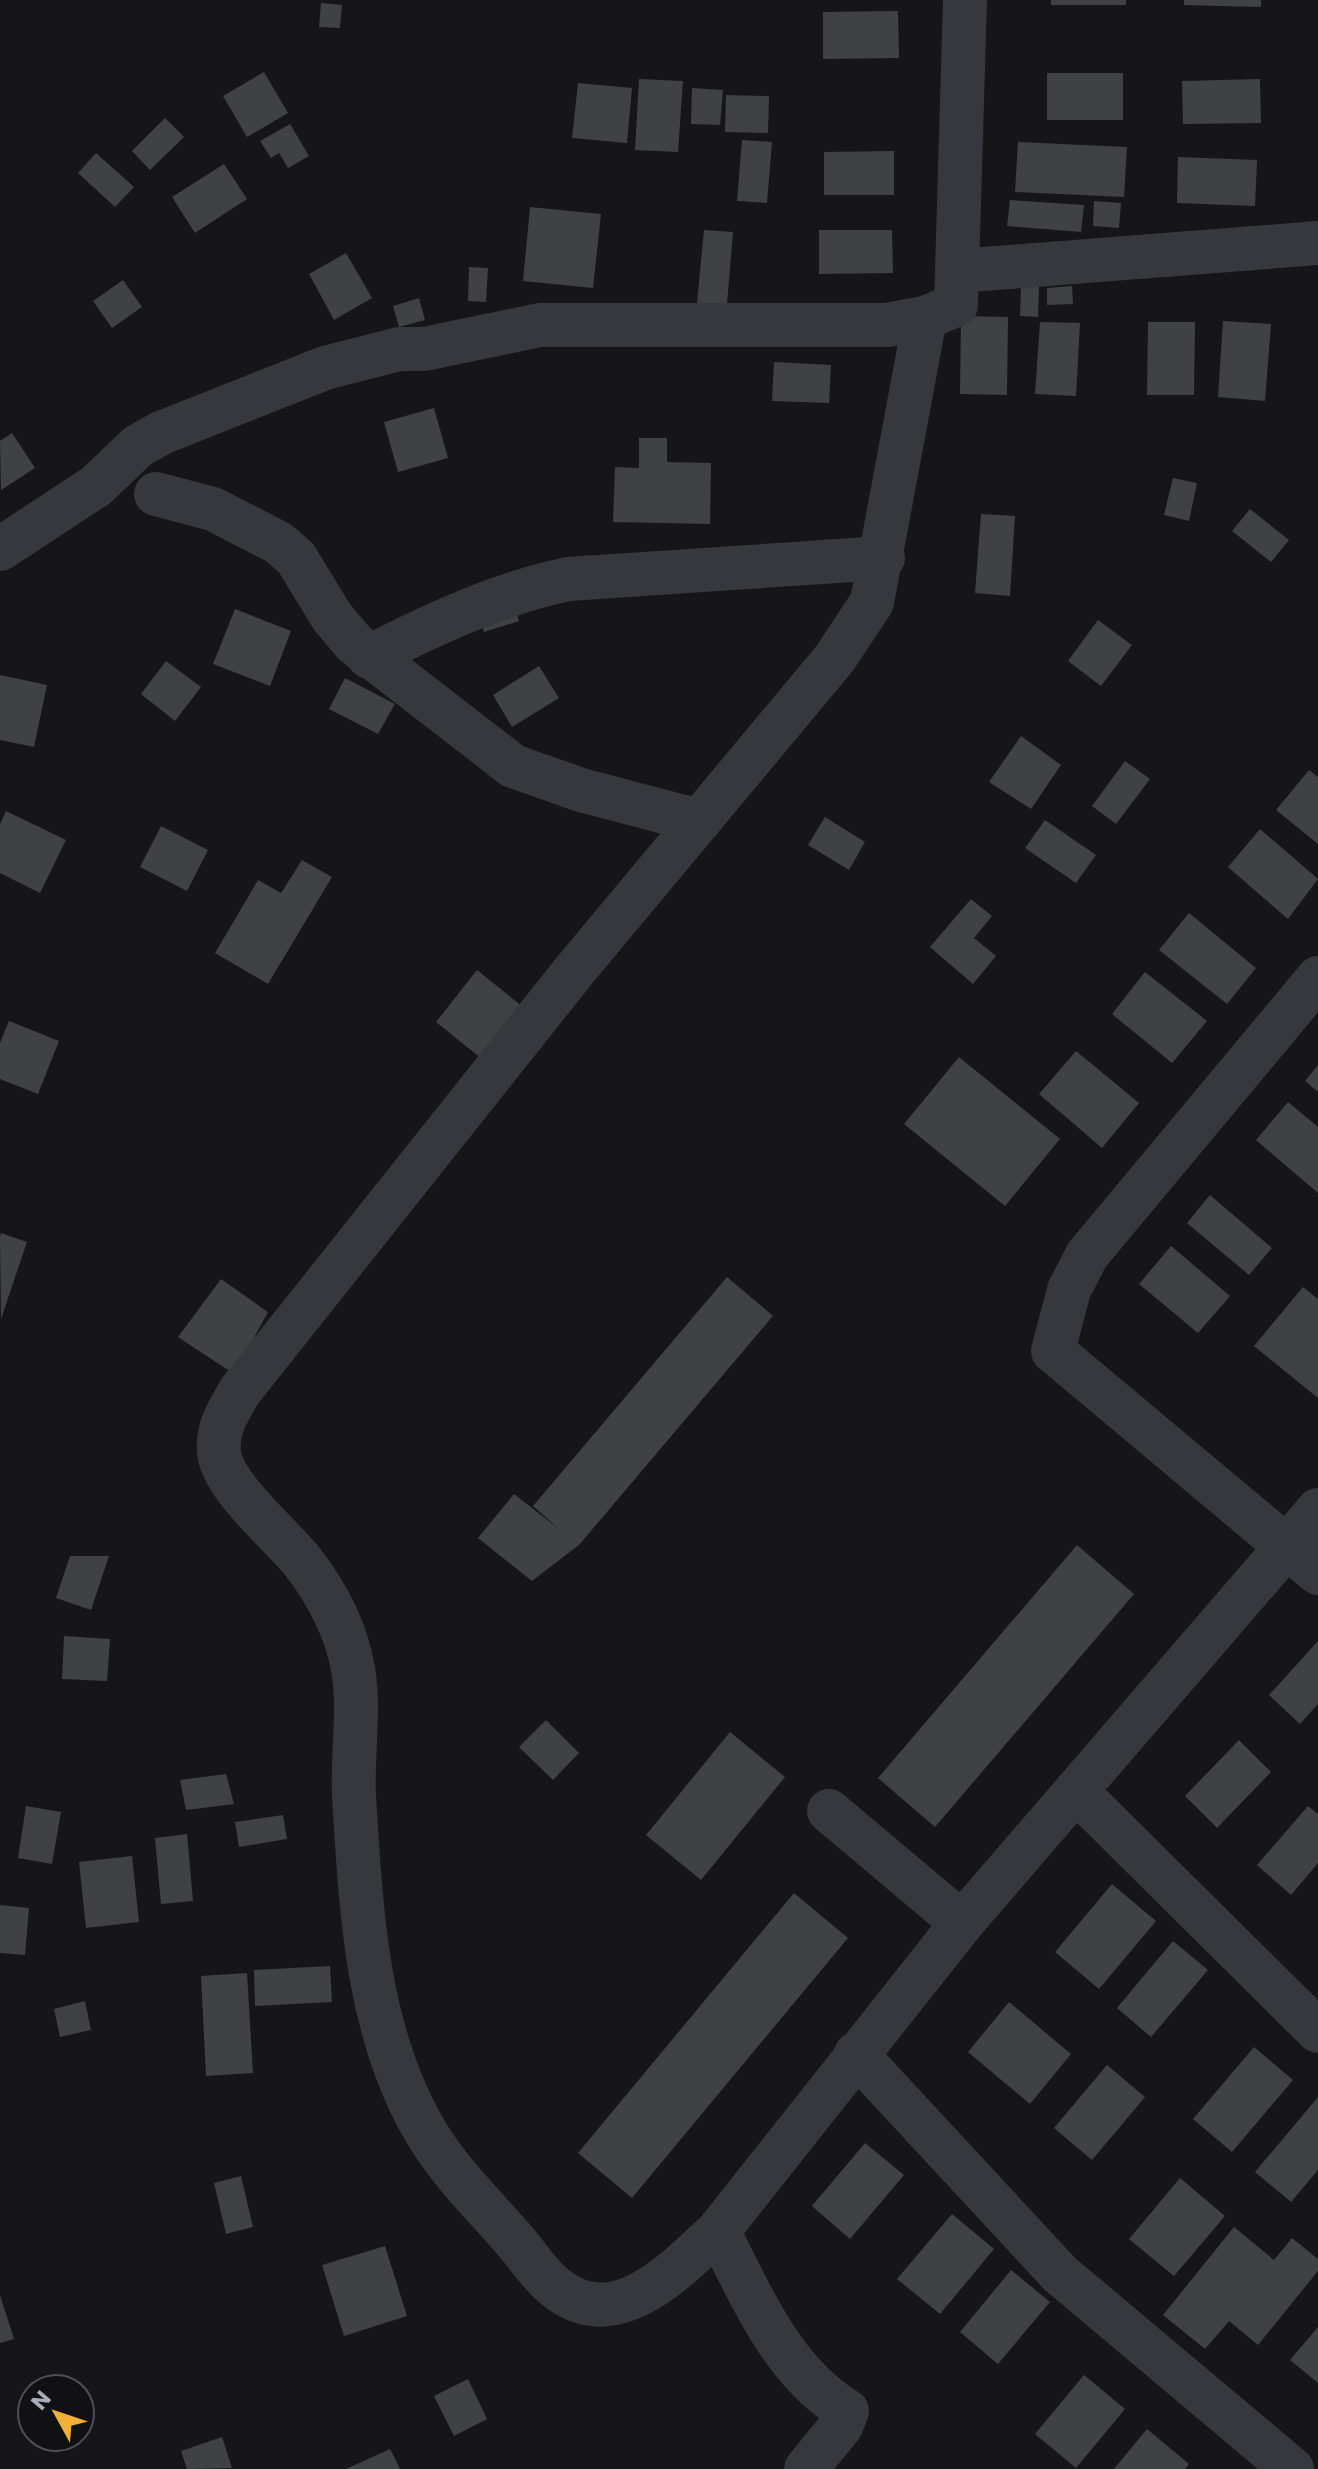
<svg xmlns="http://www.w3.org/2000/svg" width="1318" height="2469" font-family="Poppins,sans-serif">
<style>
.building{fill:#404145}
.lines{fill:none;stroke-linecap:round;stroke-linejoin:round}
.minor{stroke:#37383d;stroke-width:44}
</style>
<rect width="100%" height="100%" fill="#161618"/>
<!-- building -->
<g class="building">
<rect x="1051" y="0" width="75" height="5"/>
<path d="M1184,0H1261V7L1184,5Z"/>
<path d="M321,3L342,5L340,28L319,27Z"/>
<path d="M898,11L899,58L823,59V12Z"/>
<path d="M264,72L288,113L247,137L223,96Z"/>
<rect x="1047" y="73" width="76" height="47"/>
<path d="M639,79L683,81L678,152L635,150Z"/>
<path d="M1260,79L1261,123L1183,124L1182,81Z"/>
<path d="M578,83L632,88L627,143L572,138Z"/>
<path d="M692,88L723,90L720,125L691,124Z"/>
<path d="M726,95L769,96L768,133L725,132Z"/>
<path d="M165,118L184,137L150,170L132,151Z"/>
<path d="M290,124L309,156L288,168L279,153L271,158L260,141Z"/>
<path d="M742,140L772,142L767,203L737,201Z"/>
<path d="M1018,142L1127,147L1124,197L1015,192Z"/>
<path d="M894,151V195H824V152Z"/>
<path d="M96,153L134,187L115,207L78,173Z"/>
<path d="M1178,157L1257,160L1255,206L1177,203Z"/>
<path d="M224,164L247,199L195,233L172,197Z"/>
<path d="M1010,200L1084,205L1081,232L1007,226Z"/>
<path d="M1094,201L1121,203L1119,228L1093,226Z"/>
<path d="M530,207L601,214L593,288L523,281Z"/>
<path d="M704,230L733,232L726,316L696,313Z"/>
<path d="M819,230H892L893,273L819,274Z"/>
<path d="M346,253L372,298L334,320L309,274Z"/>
<path d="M469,267L488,268L486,302L468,301Z"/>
<path d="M123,280L142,307L112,328L93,301Z"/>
<path d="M1021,284H1039L1038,317L1020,316Z"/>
<path d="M1072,286L1073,304L1047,305V288Z"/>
<path d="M419,298L425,320L399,327L393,306Z"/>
<path d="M961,316L1008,317L1007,395L960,394Z"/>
<path d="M1223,321L1271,324L1265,401L1218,397Z"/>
<path d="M1040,322L1080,323L1076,396L1035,394Z"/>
<path d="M1148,322H1195L1194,395H1147Z"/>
<path d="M774,362L831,365L829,403L772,401Z"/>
<path d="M434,408L448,458L398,472L384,422Z"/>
<path d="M12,433L35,468L1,490L0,441Z"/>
<path d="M639,438H667V462L711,463L710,524L613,522L615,467L639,468Z"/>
<path d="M1173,478L1197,483L1189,521L1164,515Z"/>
<path d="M1250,509L1289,540L1271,562L1232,531Z"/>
<path d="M981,514L1015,516L1010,596L975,593Z"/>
<path d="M511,598L519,621L484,632L477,610Z"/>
<path d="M235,609L291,631L270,686L213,664Z"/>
<path d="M1098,620L1132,645L1101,686L1068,661Z"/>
<path d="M166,661L201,687L175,721L141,694Z"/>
<path d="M539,666L559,698L512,727L493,695Z"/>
<path d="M0,675L47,685L34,747L0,740Z"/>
<path d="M345,678L395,704L378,734L329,709Z"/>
<path d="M1021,736L1061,765L1031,809L989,782Z"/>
<path d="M1125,761L1150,779L1116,824L1092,806Z"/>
<path d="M1309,770L1318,777V844L1276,810Z"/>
<path d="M6,811L66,840L40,893L0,873V824Z"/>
<path d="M825,817L865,842L849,870L808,845Z"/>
<path d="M1045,820L1096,855L1076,883L1025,848Z"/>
<path d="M161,826L208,850L187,891L140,867Z"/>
<path d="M1260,829L1318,879L1288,919L1228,867Z"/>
<path d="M302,860L332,877L268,984L215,953L258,880L281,893Z"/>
<path d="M971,899L992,916L974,938L996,956L973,984L930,947Z"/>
<path d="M1189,913L1256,968L1227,1004L1159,950Z"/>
<path d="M477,970L523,1007L482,1059L436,1022Z"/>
<path d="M1145,972L1207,1021L1172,1063L1112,1014Z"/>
<path d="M9,1021L59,1041L38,1094L0,1079V1043Z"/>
<path d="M1076,1051L1139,1103L1102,1148L1039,1094Z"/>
<path d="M959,1057L1060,1139L1005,1206L904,1124Z"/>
<path d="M1318,1065V1092L1305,1081Z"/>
<path d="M1288,1102L1318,1127V1193L1256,1140Z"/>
<path d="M1210,1195L1272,1248L1249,1275L1187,1223Z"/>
<path d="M1,1233L27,1242L1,1319L0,1237Z"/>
<path d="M1171,1246L1230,1296L1198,1333L1139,1284Z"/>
<path d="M727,1277L773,1316L579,1545L532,1581L478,1538L514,1494L559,1529L533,1506Z"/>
<path d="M221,1279L268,1312L234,1374L178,1337Z"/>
<path d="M1303,1287L1318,1299V1398L1254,1346Z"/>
<path d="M1077,1545L1134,1594L935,1827L878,1778Z"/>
<path d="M70,1556H109L91,1610L56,1598Z"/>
<path d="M64,1636L110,1639L107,1681L62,1679Z"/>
<path d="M1318,1641V1704L1300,1724L1269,1695Z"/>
<path d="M546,1720L579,1753L553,1780L519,1747Z"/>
<path d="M730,1732L785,1777L701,1880L646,1835Z"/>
<path d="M1239,1740L1271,1772L1217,1828L1185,1796Z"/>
<path d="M226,1774L234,1804L186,1810L180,1780Z"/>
<path d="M26,1806L61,1812L52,1864L18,1858Z"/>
<path d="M1308,1806L1318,1814V1863L1291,1895L1257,1865Z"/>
<path d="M283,1815L287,1839L239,1847L235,1822Z"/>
<path d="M187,1834L193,1901L161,1904L155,1838Z"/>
<path d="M132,1856L139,1922L86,1928L79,1862Z"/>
<path d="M1112,1884L1156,1921L1099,1989L1055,1952Z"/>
<path d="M794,1893L848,1938L632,2198L578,2153Z"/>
<path d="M0,1905L29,1908L25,1955L0,1953Z"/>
<path d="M1173,1941L1208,1970L1151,2037L1117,2008Z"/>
<path d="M330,1966L332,2002L255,2006L254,1970Z"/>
<path d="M247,1973L253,2073L206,2076L201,1976Z"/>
<path d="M85,2001L91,2030L60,2037L54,2009Z"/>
<path d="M1009,2002L1071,2054L1030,2104L968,2052Z"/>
<path d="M1254,2047L1293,2080L1232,2152L1193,2119Z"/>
<path d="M1107,2065L1145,2097L1092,2160L1054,2128Z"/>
<path d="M1318,2097V2170L1291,2202L1255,2172Z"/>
<path d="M865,2143L904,2175L850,2239L812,2206Z"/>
<path d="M241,2176L253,2227L226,2234L214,2183Z"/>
<path d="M1180,2178L1225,2216L1174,2276L1129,2239Z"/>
<path d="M952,2214L994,2249L940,2314L897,2279Z"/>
<path d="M1234,2227L1274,2260L1292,2238L1318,2259V2271L1258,2345L1229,2321L1205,2349L1163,2315Z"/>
<path d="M385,2246L407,2316L344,2336L322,2265Z"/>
<path d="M1011,2270L1050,2302L998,2364L960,2332Z"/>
<path d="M0,2295L14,2339L0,2343Z"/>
<path d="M1318,2327V2383L1290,2360Z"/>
<path d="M1084,2375L1125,2409L1076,2468L1035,2434Z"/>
<path d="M468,2379L487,2419L454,2436L434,2396Z"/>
<path d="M1147,2429L1189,2464L1185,2469H1114Z"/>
<path d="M222,2437L232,2468L187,2469L181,2451Z"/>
<path d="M390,2449L400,2469H346Z"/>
</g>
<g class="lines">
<!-- minor -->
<g class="minor">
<path d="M958,271L1318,243"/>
<path d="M156,494L213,509L279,543L296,558L332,617L354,643L513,766L581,790L699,821"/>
<path d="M0,549L96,486L138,446L161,433L325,368L399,349H424L540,325H887L925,318L956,305L965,0"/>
<path d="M369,657C433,624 498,594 568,579L883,558"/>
<path d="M1318,978L1087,1255L1069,1290L1053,1351L1318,1573"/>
<path d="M1077,1792L1318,2031"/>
<path d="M829,1811L962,1923"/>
<path d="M856,2054L1060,2274L1292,2469"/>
<path d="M718,2231C675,2271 615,2336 555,2287C540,2275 528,2256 515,2241C484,2205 449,2172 424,2129C366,2029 361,1908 354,1796C352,1756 360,1707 353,1669C346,1629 327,1593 302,1561C280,1534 222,1486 219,1452C217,1427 228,1412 240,1391L574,971L835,658L872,602L925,318"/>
<path d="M806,2469L841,2426L847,2411C781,2370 753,2298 718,2231L962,1923L1318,1510"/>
</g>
</g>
<!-- north arrow -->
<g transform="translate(56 2413) rotate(310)"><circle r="38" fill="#111113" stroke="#4d4f55" stroke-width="2"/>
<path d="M0-6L14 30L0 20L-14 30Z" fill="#f2b134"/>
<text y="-12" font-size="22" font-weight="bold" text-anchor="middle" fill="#a8adb8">N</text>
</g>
</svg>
